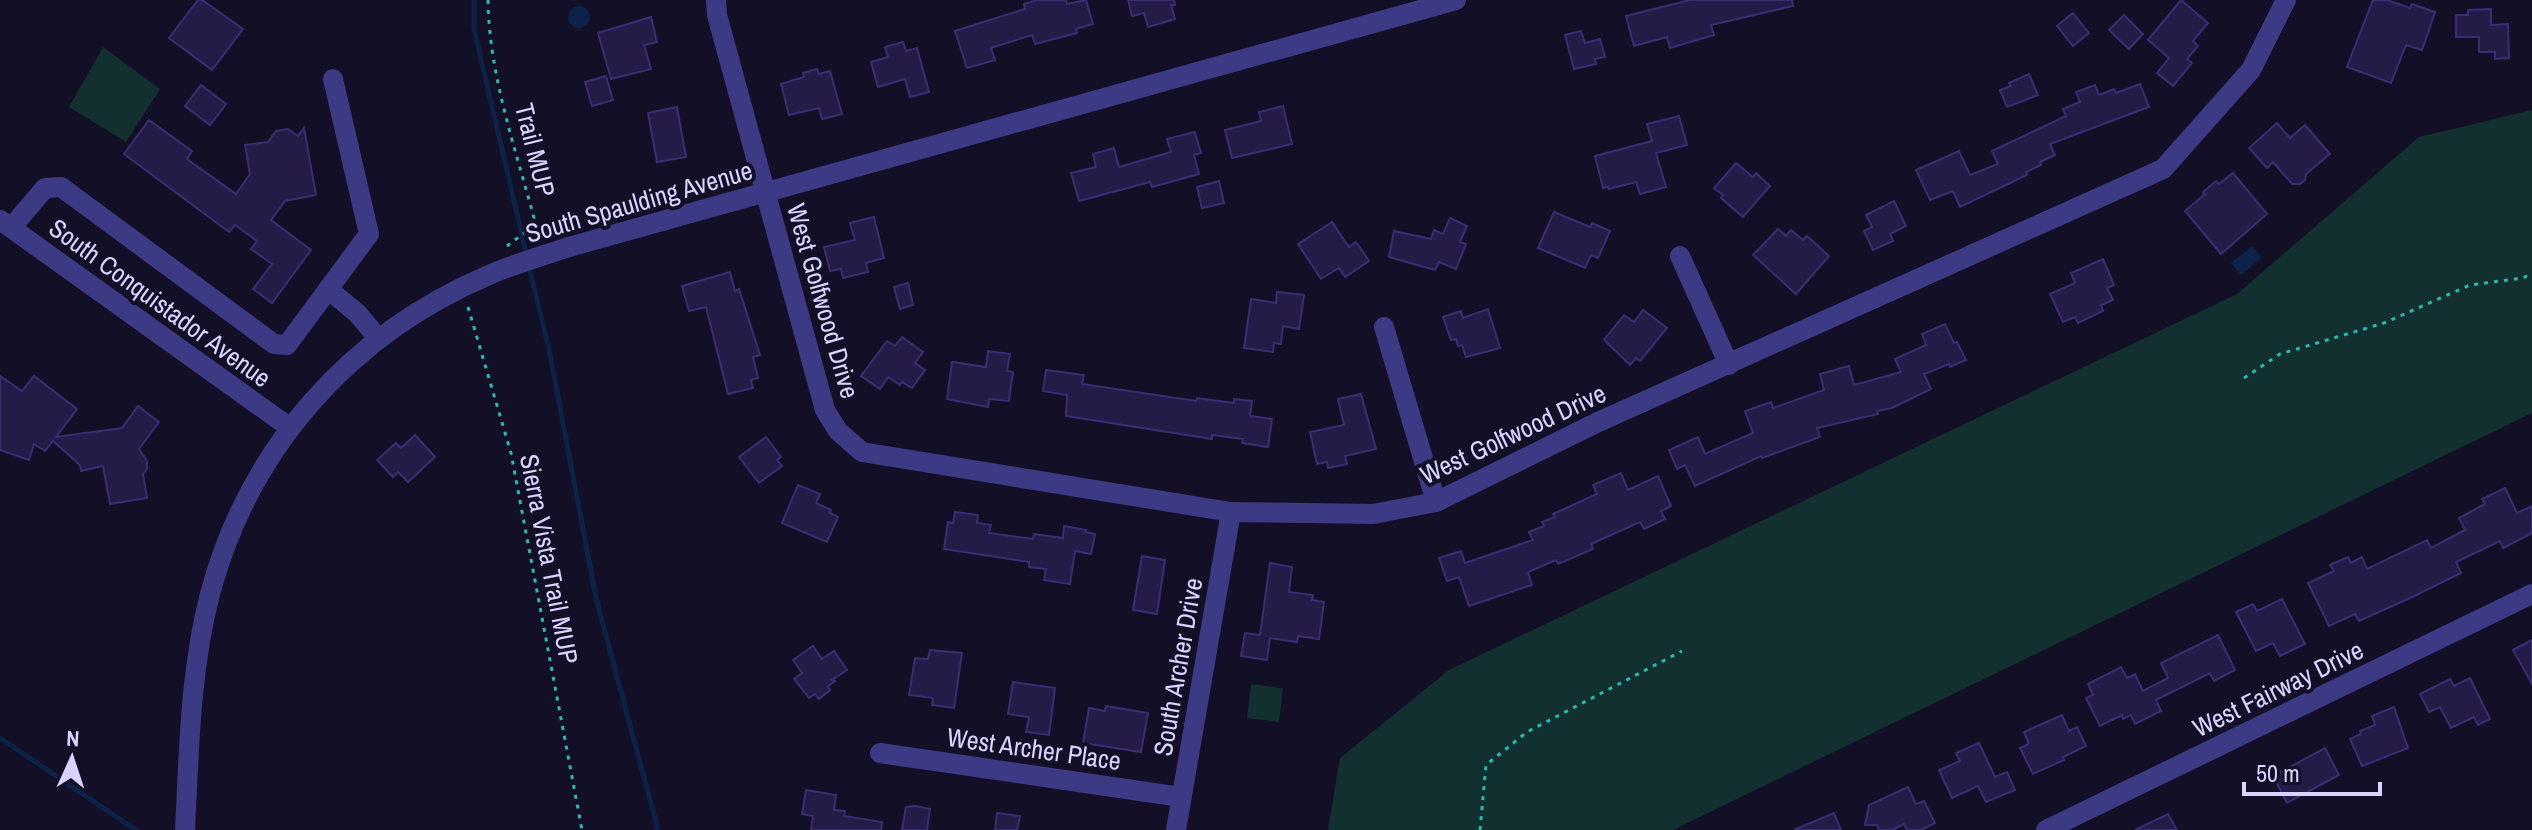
<svg xmlns="http://www.w3.org/2000/svg" width="2532" height="830" font-family="'Archivo Narrow',sans-serif">
<style>
.green{fill:#12302f}
.water{fill:#0c2248}
.lines{fill:none;stroke-linecap:round;stroke-linejoin:round}
.stream{stroke:#0c2248;stroke-width:5}
.building{fill:#241b47;stroke:#3b2d73;stroke-width:2}
.path{stroke:#2fb8b0;stroke-width:3;stroke-dasharray:4 6;stroke-linecap:butt}
.minor{stroke:#3d3a85;stroke-width:20}
.labels{text-anchor:middle;stroke-width:8;stroke-linejoin:round;paint-order:stroke}
.street-label{font-size:26px;fill:#d9d4ff;stroke:#130f26}
</style>
<rect width="100%" height="100%" fill="#130f26"/>
<!-- green -->
<g class="green">
<path d="M103,47L160,89L126,142L69,107Z"/>
<path d="M2532,110V413L1673,830H1328L1340,758L1449,670L2237,294L2419,137Z"/>
<path d="M1251,684L1283,688L1279,722L1247,718Z"/>
</g>
<!-- water -->
<g class="water">
<circle cx="579" cy="17" r="11"/>
<path d="M2252,246L2262,258L2241,275L2231,263Z"/>
</g>
<g class="lines">
<!-- stream -->
<g class="stream">
<path d="M474,0V29L527,257"/>
<path d="M529,267L549,349L596,598L658,830"/>
<path d="M0,738L136,830"/>
</g>
</g>
<!-- building -->
<g class="building">
<path d="M198,0H202L243,29L212,70L169,38Z"/>
<path d="M1037,0H1066L1067,4L1086,0L1093,24L1076,29L1077,33L1035,44L1032,35L991,48L995,60L967,68L955,31L1025,9L1024,4Z"/>
<path d="M1128,0H1174L1175,5H1171L1175,19L1148,27L1144,13L1132,16Z"/>
<path d="M1690,0H1792L1793,6L1711,25L1714,35L1670,48L1667,37L1634,46L1626,16Z"/>
<path d="M2181,0L2208,23L2193,41L2198,46L2187,59L2192,63L2173,86L2157,73L2169,58L2148,40Z"/>
<path d="M2373,0H2387L2410,8L2412,4L2435,12L2422,50L2406,45L2391,83L2347,67Z"/>
<path d="M2491,9V25L2508,24L2509,58L2495,59V52H2479V37H2456V15H2468V10Z"/>
<path d="M2073,13L2089,33L2073,46L2057,26Z"/>
<path d="M2124,15L2143,34L2129,49L2109,30Z"/>
<path d="M651,17L657,42L644,45L651,69L611,79L598,33Z"/>
<path d="M1581,31L1585,43L1600,39L1605,57L1595,59L1596,64L1574,69L1565,35Z"/>
<path d="M903,42L906,51L917,48L929,92L910,97L905,79L878,87L871,62L888,57L885,47Z"/>
<path d="M817,69L819,74L830,71L842,114L822,119L819,108L789,115L781,84L804,77L803,73Z"/>
<path d="M2029,74L2038,95L2007,107L2000,90L2011,86L2009,83Z"/>
<path d="M606,76L613,100L592,106L585,82Z"/>
<path d="M2140,84L2149,107L2050,144L2055,155L2040,162L2041,165L2026,172L2027,175L1960,207L1953,191L1930,200L1916,170L1959,151L1970,175L1998,164L1992,151L2066,116L2063,109L2080,102L2076,92L2095,85L2099,95L2114,89L2116,93Z"/>
<path d="M201,85L226,104L210,125L185,106Z"/>
<path d="M1283,106L1292,144L1232,158L1225,130L1261,121L1259,112Z"/>
<path d="M677,107L686,157L657,162L648,113Z"/>
<path d="M1679,116L1687,145L1656,153L1666,187L1640,194L1636,182L1609,189L1608,187L1603,188L1595,156L1652,141L1647,124Z"/>
<path d="M149,120L192,151L187,159L236,194L250,174L245,145L268,142L276,131L288,129L298,136L304,128L316,195L285,201L271,220L311,250L272,303L253,289L272,264L251,249L257,241L235,225L229,232L124,154Z"/>
<path d="M2277,123L2290,138L2305,125L2330,154L2306,174L2305,180L2300,184H2292L2273,162L2267,168L2249,148Z"/>
<path d="M1195,132L1201,153L1194,155L1199,174L1152,187L1150,182L1079,201L1071,173L1096,167L1093,154L1114,148L1119,167L1171,152L1167,139Z"/>
<path d="M1736,163L1753,177L1756,173L1770,186L1743,217L1721,198L1723,195L1714,188Z"/>
<path d="M2233,173L2267,214L2221,254L2185,211L2205,194L2203,192L2216,181L2219,184Z"/>
<path d="M1219,181L1224,203L1202,208L1197,187Z"/>
<path d="M1894,201L1906,226L1890,234L1893,241L1873,250L1864,231L1872,227L1866,215Z"/>
<path d="M1554,212L1590,227L1592,223L1610,231L1598,258L1591,255L1585,268L1538,248Z"/>
<path d="M874,217L884,258L866,263L868,272L843,278L841,269L830,271L824,247L855,240L850,223Z"/>
<path d="M1450,218L1467,226L1460,242L1466,244L1456,269L1439,262L1435,270L1389,257L1394,231L1431,239L1434,230L1443,234Z"/>
<path d="M1332,222L1349,247L1356,242L1369,261L1345,277L1339,268L1321,279L1298,244Z"/>
<path d="M1778,229L1786,236L1791,230L1803,240L1807,236L1829,256L1796,294L1753,255Z"/>
<path d="M2103,259L2114,285L2107,288L2113,300L2101,305L2103,311L2078,323L2075,317L2063,322L2050,294L2075,283L2071,273Z"/>
<path d="M730,272L735,291L739,289L760,355L753,357L758,378L751,380L753,388L728,394L706,307L689,311L682,286Z"/>
<path d="M908,283L913,305L900,309L894,287Z"/>
<path d="M1277,292L1304,295L1299,329L1283,326L1281,344L1274,343L1273,352L1244,348L1251,299L1276,303Z"/>
<path d="M1488,309L1500,348L1466,357L1462,345L1458,346L1456,339L1451,340L1443,317L1461,311L1463,318Z"/>
<path d="M1643,310L1667,328L1640,361L1636,358L1630,365L1604,340L1624,315L1634,322Z"/>
<path d="M1945,324L1954,343L1957,342L1966,360L1950,367L1949,364L1924,374L1931,389L1892,408L1877,411L1878,414L1817,428L1820,437L1762,458L1761,456L1695,486L1685,465L1677,469L1669,450L1698,437L1705,454L1753,433L1745,411L1771,402L1773,408L1824,390L1820,374L1849,366L1854,385L1901,372L1895,359L1926,345L1922,334Z"/>
<path d="M902,337L923,352L915,363L925,370L912,388L902,382L900,385L888,377L880,389L861,376L887,341L895,346Z"/>
<path d="M988,351L1010,354L1007,371L1013,372L1009,401L989,399L988,407L947,399L952,362L986,367Z"/>
<path d="M1046,370L1084,375L1082,384L1196,401L1197,398L1234,403V399L1252,401L1250,416L1272,419L1268,447L1242,443L1243,439L1212,435V439L1066,416L1067,395L1043,391Z"/>
<path d="M0,376L22,391L34,376L77,409L56,437L122,428L138,406L159,422L139,449L147,461V469L143,474L147,498L110,504L103,466L81,471L80,465L53,441L45,451L34,444L29,460L0,450Z"/>
<path d="M1361,394L1376,449L1345,456L1347,464L1328,468L1327,462L1317,464L1310,432L1344,425L1338,399Z"/>
<path d="M415,435L435,457L408,482L398,472L393,477L377,460L396,443L401,448Z"/>
<path d="M766,437L781,457L777,460L782,466L759,483L739,457Z"/>
<path d="M1621,473L1628,490L1658,476L1671,506L1661,511L1665,519L1644,529L1640,522L1591,544L1593,549L1558,564L1556,560L1528,572L1532,585L1469,606L1459,577L1447,581L1439,558L1461,551L1465,563L1533,540L1529,532L1544,526L1542,522L1555,517L1553,514L1597,494L1593,485Z"/>
<path d="M798,485L820,494L816,503L831,510L830,513L838,517L827,542L782,523Z"/>
<path d="M2505,488L2517,513L2532,506V533L2503,548L2500,541L2456,562L2461,573L2408,599L2359,621L2355,614L2329,626L2308,583L2334,571L2330,565L2348,557L2351,563L2362,557L2367,569L2427,540L2431,548L2465,530L2459,518L2485,504L2482,499Z"/>
<path d="M955,512L978,515L977,523L991,525L989,533L1033,539L1034,534L1063,538L1064,526L1086,530L1085,532L1095,534L1091,554L1075,551L1070,584L1044,580L1046,569L1029,567V562L944,549L948,522L953,523Z"/>
<path d="M1142,556L1165,560L1157,614L1133,610Z"/>
<path d="M1270,563L1292,567L1289,592L1313,595L1312,600L1324,602L1319,639L1298,636L1297,642L1270,638L1267,660L1241,656L1245,633L1260,635Z"/>
<path d="M2282,599L2305,644L2280,656L2273,643L2256,651L2236,612L2253,604L2257,611Z"/>
<path d="M2218,635L2235,670L2214,681L2210,673L2156,700L2161,711L2135,724L2131,715L2123,719L2122,715L2100,726L2086,698L2093,695L2088,684L2121,667L2127,678L2135,674L2143,691L2168,678L2161,663Z"/>
<path d="M2532,640V684L2513,650Z"/>
<path d="M813,646L822,659L834,651L847,670L832,680L835,681L828,686L830,690L819,699L815,694L809,698L794,679L802,673L793,660Z"/>
<path d="M930,650L962,653L954,708L932,705L933,698L909,695L915,658L928,659Z"/>
<path d="M2470,678L2490,719L2478,725L2474,717L2451,728L2440,707L2429,712L2420,694L2450,679L2454,686Z"/>
<path d="M1013,682L1055,688L1049,735L1026,732L1029,717L1008,714Z"/>
<path d="M1106,706L1148,713L1141,752L1083,743L1089,708L1105,711Z"/>
<path d="M2394,707L2408,748L2362,766L2350,739L2361,734L2360,731L2375,725L2372,716Z"/>
<path d="M2062,715L2069,731L2077,727L2086,746L2063,757L2064,760L2033,774L2020,748L2029,744L2024,732Z"/>
<path d="M1979,743L1995,777L2007,772L2015,790L1986,802L1978,786L1952,798L1939,770L1960,761L1956,753Z"/>
<path d="M2325,748L2339,775L2287,803L2273,776Z"/>
<path d="M1908,787L1916,804L1924,801L1935,823L1921,830H1907L1904,824L1892,830H1879L1877,825H1865L1869,805Z"/>
<path d="M806,790L836,795L834,810L845,811L844,816L882,822L881,830H811L813,816L802,814Z"/>
<path d="M916,806L930,809L927,830H902L906,807Z"/>
<path d="M997,813L1020,816L1017,830H995Z"/>
<path d="M1834,813L1841,830H1794Z"/>
<path d="M2168,814L2177,830H2135Z"/>
</g>
<g class="lines">
<!-- path -->
<g class="path">
<path d="M488,0C489,74 515,147 534,218L531,228L507,246"/>
<path d="M468,307L511,453L582,830"/>
<path d="M2244,378L2280,354L2384,323L2470,285L2523,278L2532,273"/>
<path d="M1480,830L1486,765L1527,732L1682,651"/>
</g>
<!-- minor -->
<g class="minor">
<path d="M716,0L717,15L825,410L838,431L862,452L1231,512L1373,514L1436,502L1596,423L2163,169L2251,70L2286,0"/>
<path d="M0,220L289,427"/>
<path d="M11,228L45,188L61,187L274,344L287,345L369,234L333,79"/>
<path d="M1680,256L1729,365"/>
<path d="M328,289L358,314L378,338"/>
<path d="M1384,327L1436,502"/>
<path d="M880,753L1181,797"/>
<path d="M185,830C189,751 190,671 210,594C249,448 350,334 489,275C514,264 542,256 569,247L1456,0"/>
<path d="M1176,830L1231,512"/>
<path d="M2046,830L2532,594"/>
</g>
</g>
<g class="labels">
<!-- street labels -->
<g class="street-label">
<text transform="translate(535 150) rotate(76)" y="9">Trail MUP</text>
<text transform="translate(639 202) rotate(-16)" y="9">South Spaulding Avenue</text>
<text transform="translate(823 301) rotate(74)" y="9">West Golfwood Drive</text>
<text transform="translate(160 303) rotate(36)" y="9">South Conquistador Avenue</text>
<text transform="translate(1513 434) rotate(-25)" y="9">West Golfwood Drive</text>
<text transform="translate(549 559) rotate(79)" y="9">Sierra Vista Trail MUP</text>
<text transform="translate(1178 667) rotate(-80)" y="9">South Archer Drive</text>
<text transform="translate(2278 689) rotate(-26)" y="9">West Fairway Drive</text>
<text transform="translate(1034 749) rotate(8)" y="9">West Archer Place</text>
</g>
</g>
<!-- north arrow -->
<g transform="translate(72 758) rotate(3)" stroke="#130f26" stroke-width="6" paint-order="stroke">
<path d="M0-6L14 30L0 20L-14 30Z" fill="#d9d4ff"/>
<text y="-12" font-size="22" font-weight="bold" text-anchor="middle" fill="#d9d4ff">N</text>
</g>
<!-- scale -->
<path d="M2244 782v12h136v-12" fill="none" stroke="#d9d4ff" stroke-width="4"/>
<text x="2256" y="782" font-size="24" fill="#d9d4ff" stroke="#130f26" stroke-width="6" paint-order="stroke">50 m</text>
</svg>
